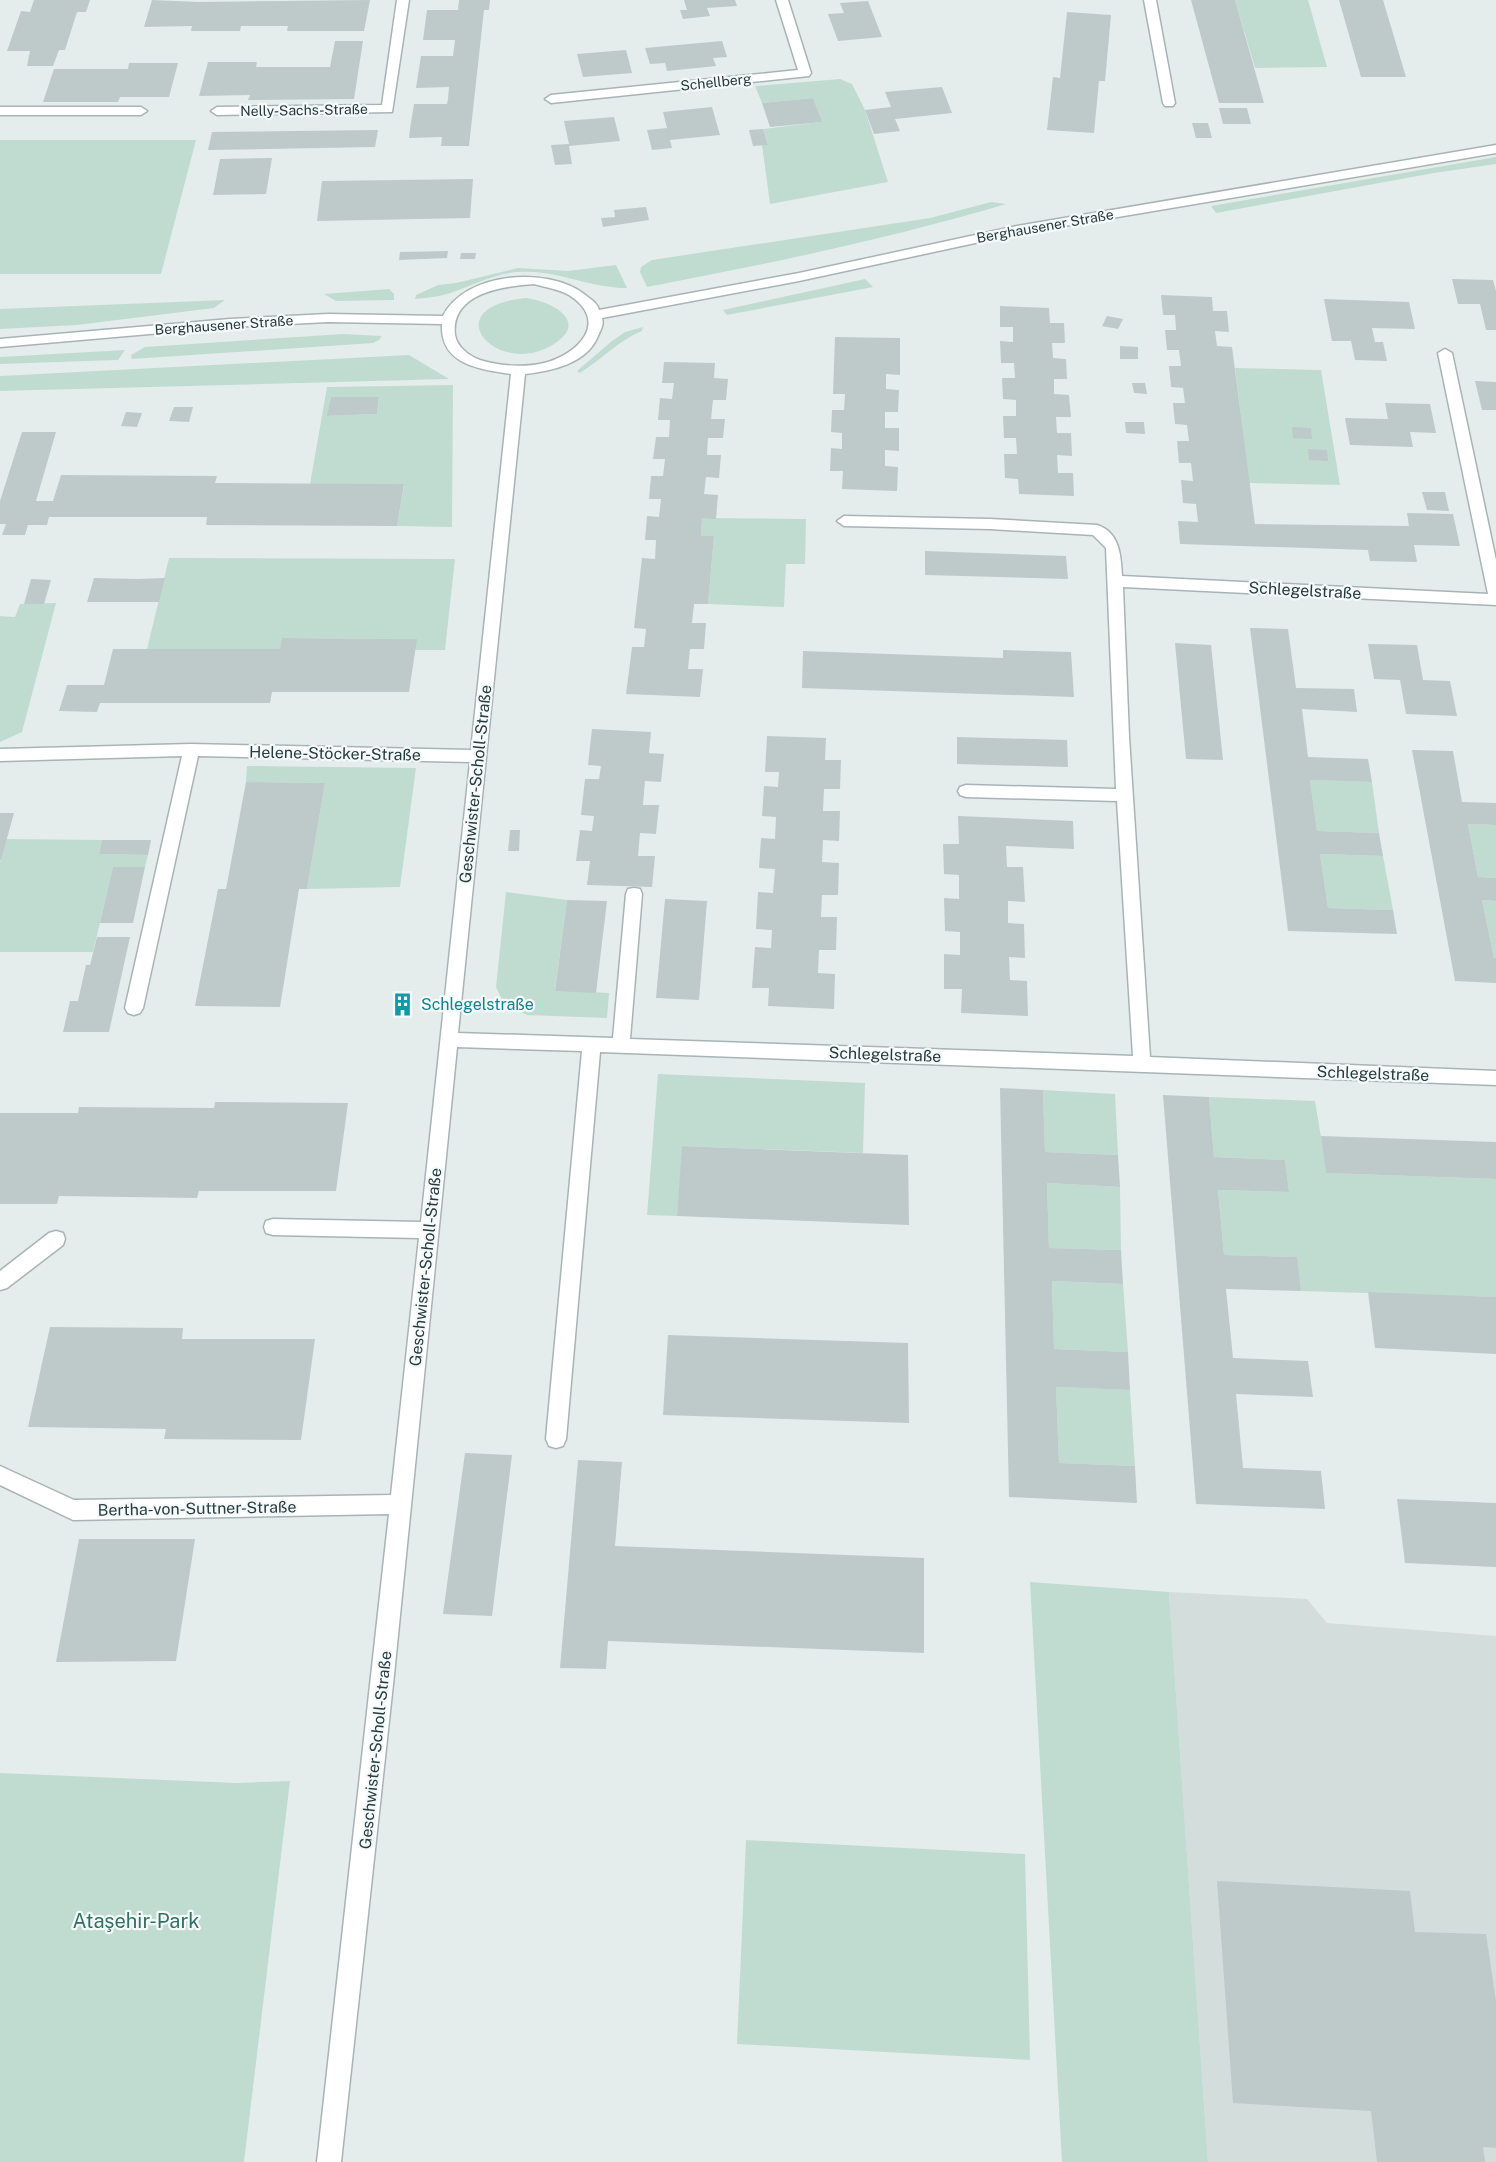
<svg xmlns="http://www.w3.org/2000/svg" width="1496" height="2162" font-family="'Public Sans',sans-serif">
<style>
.built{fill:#d3dddc}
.green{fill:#c0dcd1;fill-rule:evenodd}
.building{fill:#bdcac9}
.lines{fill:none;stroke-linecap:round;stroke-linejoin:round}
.minor-casing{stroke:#a8b4b4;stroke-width:3}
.minor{fill:#fff;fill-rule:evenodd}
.labels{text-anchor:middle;stroke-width:4.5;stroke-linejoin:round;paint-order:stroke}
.far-street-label{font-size:14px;fill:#253b3d;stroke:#f5f9f9}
.street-label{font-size:16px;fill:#253b3d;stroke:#f5f9f9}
.culture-label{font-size:16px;fill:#0d838f;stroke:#f5f9f9;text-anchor:start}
.near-park-label{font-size:20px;fill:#327161;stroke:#f5f9f9}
</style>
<rect width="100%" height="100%" fill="#e5edec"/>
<!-- built -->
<path class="built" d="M1169,1592L1307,1599L1327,1623L1496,1636V2162H1208Z"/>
<!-- green -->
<g class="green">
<path d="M1235,0H1308L1327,67L1255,68Z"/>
<path d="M840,79L852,84L865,110L888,182L770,204L762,145L768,144L763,129L821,122L813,98L762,103L755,86Z"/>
<path d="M0,140H196L161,274H0Z"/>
<path d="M1496,157V164L1434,173L1216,213L1211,206Z"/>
<path d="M991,202L1006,204C888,239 768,264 647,287L640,272L641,267L652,260L930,218Z"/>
<path d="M616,265L627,288C588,288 557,269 518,272C492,274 472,286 447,294C437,297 426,298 415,299L416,295L438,285L456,283L518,268L568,271Z"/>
<path d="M865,279L873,287L727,315L723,310Z"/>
<path d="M389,289L394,294V300L336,301L324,294Z"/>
<path d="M526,298C551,301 590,321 554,344C498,380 432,307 526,298Z"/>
<path d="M225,300L214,308L77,325L0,329V309Z"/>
<path d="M643,327L642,331C618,341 602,359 580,373L577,371L612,341L625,332Z"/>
<path d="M343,334L382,336L379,340L373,343L132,359L131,355L145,347Z"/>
<path d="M125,350L118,360L0,364V357Z"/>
<path d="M409,355L449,379L0,391V376Z"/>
<path d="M1235,368L1321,370L1340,485L1249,483Z"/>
<path d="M453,385L452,527L397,526L404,485L310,484L327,387ZM331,397L379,398L377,414L328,416Z"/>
<path d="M702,518L806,519L805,564H786L784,607L708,604L714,536H701Z"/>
<path d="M169,558L455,559L445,650H415L416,639L283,638L280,649H147Z"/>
<path d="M56,603L22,732L0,742V616L15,617L20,604Z"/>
<path d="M247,766L416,768L400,887L307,889L325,783L246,782Z"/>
<path d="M1310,780L1372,782L1379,833L1317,831Z"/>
<path d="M1468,824L1496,825V878L1478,877Z"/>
<path d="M6,839L102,840L99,854L148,855L145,867L113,868L93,952H0V862Z"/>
<path d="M1320,854L1383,856L1393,910L1328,908Z"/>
<path d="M506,892L567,900L555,990L609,993L607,1018L527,1015L504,1004L496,987Z"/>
<path d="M1482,900L1496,901V958H1494Z"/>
<path d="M658,1074L865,1083L863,1153L683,1146L677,1216L647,1215Z"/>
<path d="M1043,1090L1115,1094L1118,1155L1045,1152Z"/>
<path d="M1209,1097L1315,1101L1327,1173L1496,1179V1297L1301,1291L1296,1257L1224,1255L1218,1190L1289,1192L1285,1160L1214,1157Z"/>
<path d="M1047,1183L1120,1187L1121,1250L1049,1248Z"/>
<path d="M1052,1281L1123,1284L1128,1352L1054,1349Z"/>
<path d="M1056,1387L1130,1390L1135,1466L1059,1463Z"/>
<path d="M1030,1582L1169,1592L1208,2162H1062Z"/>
<path d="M0,1773L237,1783L290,1781L244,2162H0Z"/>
<path d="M746,1840L1025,1854L1030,2060L737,2044Z"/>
</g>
<!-- building -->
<g class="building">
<path d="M34,0H90L86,12H77L65,50H59L53,66H27L30,51H7L21,11L30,12Z"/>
<path d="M152,0L198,2L370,0L364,31H287L288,26H241L240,31H191L192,26L144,27Z"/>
<path d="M459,0H490L489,10H484L469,146H441L442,137L409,138L410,129L414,104H447L448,99L449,87L416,88L421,56H453L455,40H423L427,10H458Z"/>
<path d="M684,0H735L737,6L707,8L710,16L683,19L680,10H687Z"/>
<path d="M1191,0H1235L1264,103H1219Z"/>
<path d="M1339,0H1383L1406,77H1361Z"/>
<path d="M868,1L882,37L838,41L828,14L844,13L840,3Z"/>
<path d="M1067,12L1111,15L1105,81H1099L1094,133L1047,130L1053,77L1060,78Z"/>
<path d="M335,41H363L354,99L248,100L250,95L199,96L208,62H257L256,67H330Z"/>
<path d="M722,41L727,57L713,58L716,66L667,71L665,63L650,64L645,48Z"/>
<path d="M626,50L632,73L583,77L577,54Z"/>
<path d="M129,63H178L169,97H120L118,102H43L54,69H128Z"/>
<path d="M942,87L952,113L895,119L900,131L874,134L865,110L891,107L885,92Z"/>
<path d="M813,98L822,122L770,127L762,103Z"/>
<path d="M712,107L720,135L670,140L672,148L652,150L647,130L667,128L663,112Z"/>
<path d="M1219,108H1247L1251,124H1223Z"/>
<path d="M614,117L620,141L569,146L572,164L555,165L551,145L569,144L564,121Z"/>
<path d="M1192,123H1208L1212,138H1196Z"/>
<path d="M763,129L768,145L753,146L749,130Z"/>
<path d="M378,130L375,147L208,150L212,132Z"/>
<path d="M272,158L266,194L213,195L220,159Z"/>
<path d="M473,179L470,218L317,221L322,181Z"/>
<path d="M646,207L649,220L603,227L601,218L615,217L614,210Z"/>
<path d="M448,251L447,258L399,260L400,252Z"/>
<path d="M461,253H476L475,259H460Z"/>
<path d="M1452,279L1493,280L1496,291V330H1486L1480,304H1458Z"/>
<path d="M1161,295L1212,297L1213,311H1227L1229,332L1215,331L1217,346L1232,347L1255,524L1409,526L1407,513L1453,514L1460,546L1414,545L1417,562L1370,561L1368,550L1180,544L1178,521L1198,522L1196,504L1183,503L1181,480L1193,481L1191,463H1179L1177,441H1189L1187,425L1175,424L1173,403H1185L1183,388L1171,387L1169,366H1181L1179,350H1167L1165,330H1176L1175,315H1163Z"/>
<path d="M1324,299L1409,302L1415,329L1372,328L1375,342H1383L1387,361L1355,360L1351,341H1332Z"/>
<path d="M1000,306L1049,308L1050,323H1064L1065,343H1052L1053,358L1066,359L1067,379H1054V394L1069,395L1071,417H1056L1057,433H1071L1072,456L1057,455L1058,473H1073L1074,496L1019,494L1018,479L1005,478L1004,454H1017L1016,438H1004L1003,416H1016V400L1003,399L1002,378H1015L1014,363H1001L1000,341L1013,342V327H1000Z"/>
<path d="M1107,316L1123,319L1118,329L1102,326Z"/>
<path d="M835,337L900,338V375L886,374V389L899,390L898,412H885V428H899V451L885,450V466L898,467L897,491L842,489L843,471H830L831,448L842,449V433L831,432L832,410H844L845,394H833Z"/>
<path d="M1120,346L1138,347V359H1120Z"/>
<path d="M664,362L715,363L714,378L728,379L726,400H713L711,419H725L723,438H708L707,455H721L719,478L706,477L704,494L718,495L716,519L702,518L701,536H714L708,604H694L692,623H706L704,649H690L688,669H703L700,697L626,694L632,647H644L646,629L634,628L642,558L655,559L656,540H645L647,516L659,517L661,499H649L651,476H663L665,459H653L656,437H669L670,420H658L660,398L672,399L674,383H662Z"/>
<path d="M1475,381L1496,382V410H1482Z"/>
<path d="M1132,383H1145L1147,394L1134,393Z"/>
<path d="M331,397H379L377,414L327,416Z"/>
<path d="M1385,403L1430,404L1436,433L1410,432L1413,447L1350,445L1345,418L1388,419Z"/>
<path d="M174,407H193L189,422L169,421Z"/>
<path d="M126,412L142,413L137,427L121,426Z"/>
<path d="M1125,422H1144L1145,434L1126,433Z"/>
<path d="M1292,427L1311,428L1312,439L1293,438Z"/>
<path d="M22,432H56L36,501H53L61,475L217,476L215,483L404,484L397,526L206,525L207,517H49L47,525H28L25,535H2L6,524H0V501Z"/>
<path d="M1308,449L1327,450L1328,461L1309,460Z"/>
<path d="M1422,492H1445L1449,511L1427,510Z"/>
<path d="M925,551L1066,556L1068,579L925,575Z"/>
<path d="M94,578L138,579L165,578L159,602H87Z"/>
<path d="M31,579L51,580L44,604H24Z"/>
<path d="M1250,628L1288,629L1296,688L1354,689L1357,712L1302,709L1308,757L1368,759L1372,782L1310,780L1317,831L1379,833L1383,856L1320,854L1328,908L1393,910L1397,934L1288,931Z"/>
<path d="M282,638L417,639L409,692H272L270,703H100L97,712L59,711L67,685H104L113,649H280Z"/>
<path d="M1175,643L1211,645L1223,760L1186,759Z"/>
<path d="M1368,644L1417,645L1423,680L1450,681L1457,716L1406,714L1400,680L1374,679Z"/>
<path d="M1003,650L1071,652L1074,697L802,688L803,651L1003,658Z"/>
<path d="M592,729L651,732L649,753L664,754L661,782L645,781L643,805H659L656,834L640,833L638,856H655L652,887L587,885L590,861H576L580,830L592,831L594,816L581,815L585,779H599L601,766L588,765Z"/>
<path d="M767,736L826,738L825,760H841L840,789H824L823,811H840L839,841L823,840L822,862L839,863L838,895H822L821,917H837L836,950H819L818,973L835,974L834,1009L768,1006L769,988H752L755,947L771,948L772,930L756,929L758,892L773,893L775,869L759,868L761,838L775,839L776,817L762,816L764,786L778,787L779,772H765Z"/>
<path d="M957,737L1067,740L1068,767L957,764Z"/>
<path d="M1412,750L1453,751L1462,802L1496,803V825L1468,824L1478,877L1496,878V901L1482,900L1494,958H1496V983L1455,981Z"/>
<path d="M246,782L325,783L307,889H299L280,1007L195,1006L218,889H226Z"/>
<path d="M0,813H14L1,860H0Z"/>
<path d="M958,816L1073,821L1074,849L1006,846L1007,867H1023L1025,902L1008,901V923L1024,924L1025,958L1009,957L1010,980L1027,981L1028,1016L961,1013L962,989H944V954L960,955V932L945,931L944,898L959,899V875L944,874L943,844H959Z"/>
<path d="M510,830H520L519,851H508Z"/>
<path d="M102,840H151L148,855L99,854Z"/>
<path d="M113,867H145L133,923H100Z"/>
<path d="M665,899L707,901L699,1000L656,998Z"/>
<path d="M567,900L607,901L596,993L555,991Z"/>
<path d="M97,937H130L109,1032H63L70,1001H78L86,965H90Z"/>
<path d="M399,992H410L406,1016L395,1015Z"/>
<path d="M1000,1088L1043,1090L1045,1152L1118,1155L1120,1187L1047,1183L1049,1248L1121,1250L1123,1284L1052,1281L1054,1349L1128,1352L1130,1390L1056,1387L1059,1463L1135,1466L1137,1503L1009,1497Z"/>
<path d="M1163,1095L1209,1097L1214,1157L1285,1160L1289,1192L1218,1190L1224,1255L1297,1257L1301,1291L1226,1289L1233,1358L1308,1361L1313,1397L1236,1394L1243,1468L1321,1471L1325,1509L1196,1504Z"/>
<path d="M215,1102L348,1103L336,1191H199L197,1198L59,1196L57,1204H0V1113H78L79,1107L214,1108Z"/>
<path d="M1321,1136L1496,1142V1179L1326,1173Z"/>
<path d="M682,1146L908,1155L909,1225L677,1216Z"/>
<path d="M1368,1292L1496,1297V1354L1375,1348Z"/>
<path d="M50,1327L183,1328L182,1339H315L301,1440L164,1439L166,1429L28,1427Z"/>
<path d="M668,1335L908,1343L909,1423L663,1415Z"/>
<path d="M465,1453L512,1455L492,1616L443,1614Z"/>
<path d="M578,1460L622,1462L615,1546L924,1558V1653L608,1641L606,1669L560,1668Z"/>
<path d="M1397,1499L1496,1503V1567L1405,1563Z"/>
<path d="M79,1539H195L176,1661L56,1662Z"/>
<path d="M1217,1881L1410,1891L1415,1932L1486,1934L1496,2001V2148L1483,2147L1485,2162H1377L1371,2111L1233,2103Z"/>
</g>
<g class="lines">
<defs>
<g id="minor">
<path d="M397,0H409L392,112L217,115L211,111L217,107L382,105Z"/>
<path d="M776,0H788L811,73L809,76L551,103L545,99L551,95L798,70Z"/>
<path d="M1144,0H1156L1175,103L1173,106H1165L1163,103Z"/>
<path d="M0,107H141L147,111L141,115H0Z"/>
<path d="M1496,145V153L1017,234L799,281L602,318C604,325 601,329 598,336C587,364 551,371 525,374L458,1033L613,1038L626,894L628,889L634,888L640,889L642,894L630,1039L1133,1056L1117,801L966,797L960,795L958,791L960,787L966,785L1116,789L1106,548L1093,535L990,529L844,526L837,521L844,516L990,519L1097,525C1120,532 1121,557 1122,576L1488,594L1438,353L1445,349L1452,353L1496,560V605L1123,587L1129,737L1150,1057L1496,1071V1085L600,1052L566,1439L563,1446L556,1448L549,1446L546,1439L582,1051L457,1047L394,1675L341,2162H317L389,1514L73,1520L0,1485V1466L74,1500L391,1495L419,1238L273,1235L266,1233L264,1227L266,1221L273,1219L421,1222L470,762L198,756L143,1008L140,1013L134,1015L128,1013L125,1008L182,756L0,761V749L191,744L471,750L511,374C480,369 440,365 442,324L328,322L230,327L0,347V339L230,319L328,314L443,316C465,272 548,266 584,294C590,299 597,302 599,310L799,273L1017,226ZM534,284C544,287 559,289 569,295C610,321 579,354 544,363C524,368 499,366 480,360C469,356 457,347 455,335C450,293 504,286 534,284Z"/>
<path d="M56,1231L63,1233L65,1239L63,1245L7,1288L0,1290V1271L49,1233Z"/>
</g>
</defs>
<!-- minor casing -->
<use href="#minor" class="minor-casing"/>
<!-- minor -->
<use href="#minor" class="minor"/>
</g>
<!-- icons -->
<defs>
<symbol id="building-bare" viewBox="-9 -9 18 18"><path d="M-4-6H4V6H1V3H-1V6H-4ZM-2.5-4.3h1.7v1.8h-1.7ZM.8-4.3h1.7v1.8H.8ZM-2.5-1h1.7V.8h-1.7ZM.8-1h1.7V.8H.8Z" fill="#0f9aa8" stroke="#f5f9f9" stroke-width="2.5" paint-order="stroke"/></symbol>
</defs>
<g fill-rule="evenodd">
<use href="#building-bare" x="386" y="988" width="33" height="33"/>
</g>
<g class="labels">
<!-- far-street labels -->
<g class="far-street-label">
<text transform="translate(716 82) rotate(-6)" y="5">Schellberg</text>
<text transform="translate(304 110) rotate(-1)" y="5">Nelly-Sachs-Straße</text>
<text transform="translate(1045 226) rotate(-10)" y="5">Berghausener Straße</text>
<text transform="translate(224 325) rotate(-4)" y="5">Berghausener Straße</text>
</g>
<!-- street labels -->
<g class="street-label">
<text transform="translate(1305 590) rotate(3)" y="6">Schlegelstraße</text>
<text transform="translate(335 753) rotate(1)" y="6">Helene-Stöcker-Straße</text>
<text transform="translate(475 784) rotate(-84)" y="6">Geschwister-Scholl-Straße</text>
<text transform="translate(885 1054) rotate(2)" y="6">Schlegelstraße</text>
<text transform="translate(1373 1073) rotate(2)" y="6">Schlegelstraße</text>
<text transform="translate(425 1267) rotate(-84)" y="6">Geschwister-Scholl-Straße</text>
<text transform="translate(197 1508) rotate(-1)" y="6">Bertha-von-Suttner-Straße</text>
<text transform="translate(375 1750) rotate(-84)" y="6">Geschwister-Scholl-Straße</text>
</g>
<!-- culture labels -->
<g class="culture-label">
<text x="421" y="1010">Schlegelstraße</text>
</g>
<!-- near-park labels -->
<g class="near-park-label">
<text x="136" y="1928">Ataşehir-Park</text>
</g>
</g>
</svg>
